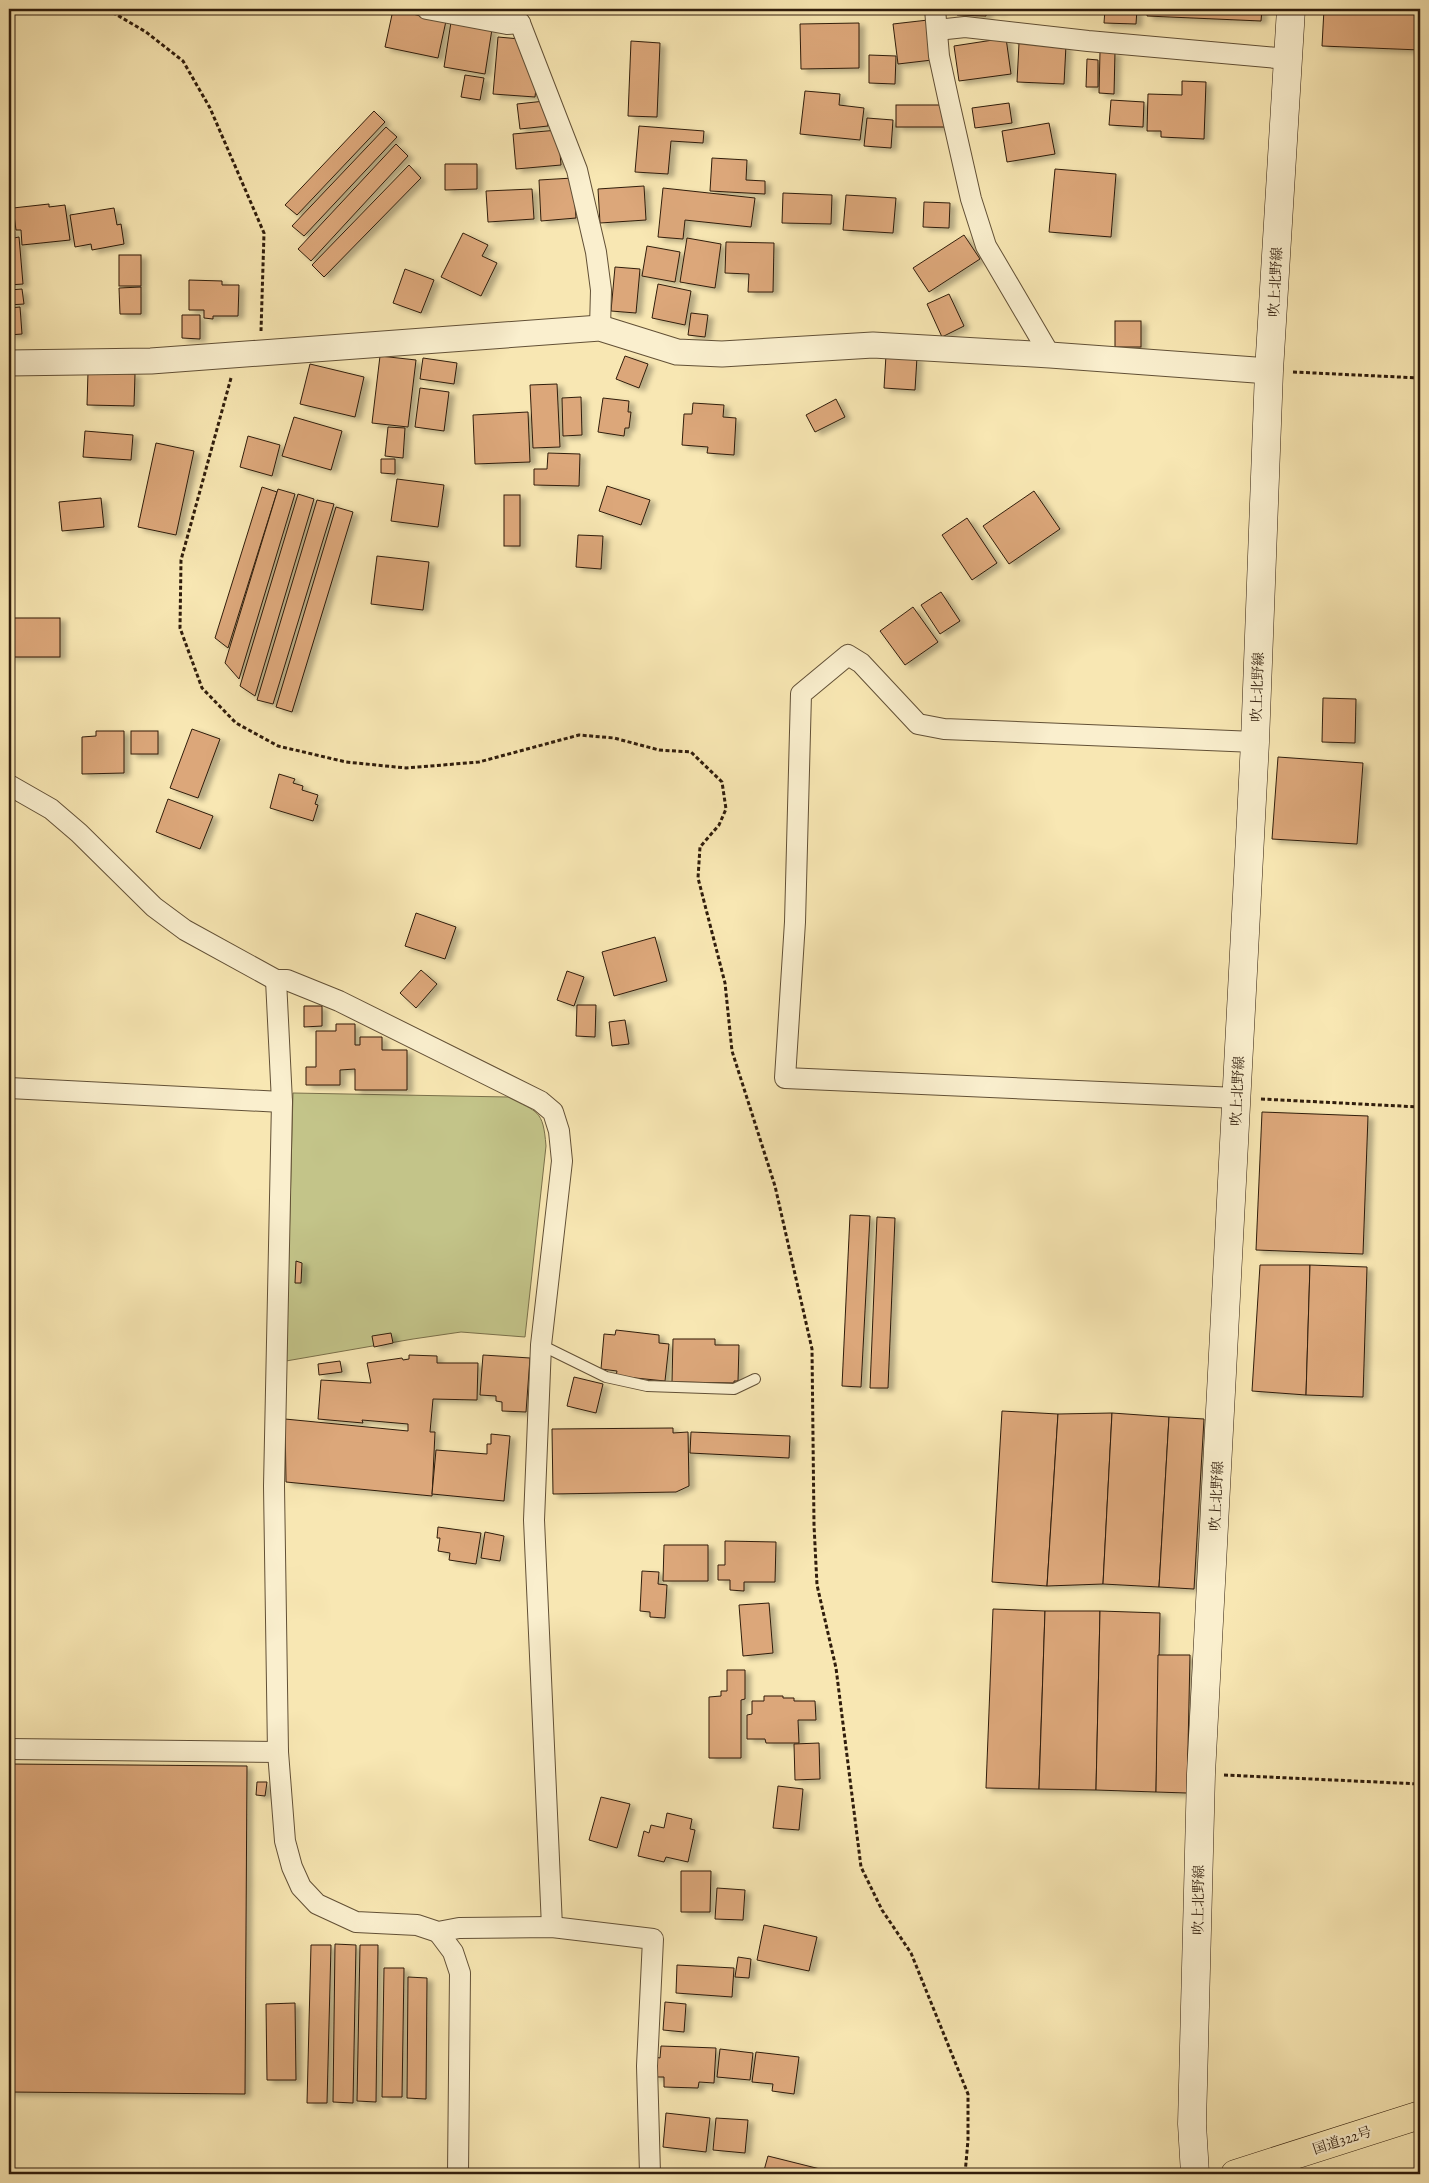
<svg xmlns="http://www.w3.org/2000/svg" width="1429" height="2183" font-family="Alegreya,'Noto Serif JP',serif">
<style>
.pitch{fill:#c3c489;stroke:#7a704a}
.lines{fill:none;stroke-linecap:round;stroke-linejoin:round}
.stream{stroke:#737e72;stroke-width:7}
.building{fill:#dca77a;stroke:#301d0c;filter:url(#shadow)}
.service-casing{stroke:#625036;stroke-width:12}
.minor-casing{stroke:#625036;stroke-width:22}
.tertiary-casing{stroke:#625036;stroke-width:27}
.secondary-casing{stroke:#301d0c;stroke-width:29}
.trunk-casing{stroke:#301d0c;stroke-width:29}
.path{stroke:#301d0c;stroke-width:3;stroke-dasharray:4 2.5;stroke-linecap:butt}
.service{stroke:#faefce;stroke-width:10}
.minor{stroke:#faefce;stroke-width:20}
.tertiary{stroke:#faefce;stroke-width:25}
.secondary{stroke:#faefce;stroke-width:28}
.trunk{stroke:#f8e7b3;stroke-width:28}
.labels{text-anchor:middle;stroke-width:4.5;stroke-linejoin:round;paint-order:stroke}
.street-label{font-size:14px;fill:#301d0c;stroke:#faefce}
</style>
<defs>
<filter id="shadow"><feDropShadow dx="5.5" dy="3" stdDeviation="2.5" flood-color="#0004"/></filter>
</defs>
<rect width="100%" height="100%" fill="#f8e7b3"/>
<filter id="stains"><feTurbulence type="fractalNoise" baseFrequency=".004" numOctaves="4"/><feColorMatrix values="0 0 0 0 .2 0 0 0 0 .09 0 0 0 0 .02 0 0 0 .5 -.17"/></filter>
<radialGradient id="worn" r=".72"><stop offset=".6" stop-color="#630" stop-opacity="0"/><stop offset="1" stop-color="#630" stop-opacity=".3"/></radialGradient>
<!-- pitch -->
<path class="pitch" d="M293,1093L508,1097C538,1113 543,1109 546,1146L525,1337L461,1332L413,1339L286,1361Z"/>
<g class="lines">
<!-- stream -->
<path class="stream" d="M1103,2172L1107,2174"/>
</g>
<!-- building -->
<g class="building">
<path d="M958,9H1002L1001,11L987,10L986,16L957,15Z"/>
<path d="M1105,9H1137L1136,24L1104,23Z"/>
<path d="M1148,9H1262L1261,21L1147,16Z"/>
<path d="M1324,9H1420V50L1322,46Z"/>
<path d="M393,10L446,21L438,58L385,47Z"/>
<path d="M928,20L932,60L898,64L893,24Z"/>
<path d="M451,22L492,29L485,74L444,67Z"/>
<path d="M859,23V68L801,69L800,24Z"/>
<path d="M498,37L520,39L537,79L535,97L493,94Z"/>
<path d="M1006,38L1011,74L959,81L954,46Z"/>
<path d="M631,41L660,43L657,117L628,116Z"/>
<path d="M1019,43L1066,45L1064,84L1017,82Z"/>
<path d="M1100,52H1115L1114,94L1099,93Z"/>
<path d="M869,55L896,56L895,84L869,83Z"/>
<path d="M1087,59L1098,60V87H1086Z"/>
<path d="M465,75L484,78L480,100L461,97Z"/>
<path d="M1182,81L1206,82L1204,139L1161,137V131H1147L1148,94L1182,95Z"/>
<path d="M805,91L840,94L839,105L864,108L860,140L800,134Z"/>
<path d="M1111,100L1144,102L1143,127L1109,125Z"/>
<path d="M545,101L548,126L520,129L517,104Z"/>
<path d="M1009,103L1012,123L975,128L972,108Z"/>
<rect x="896" y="105" width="49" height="22"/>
<path d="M374,111L385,122L297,215L285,205Z"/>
<path d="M867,118L893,120L891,148L864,146Z"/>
<path d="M1049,123L1055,154L1007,162L1002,131Z"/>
<path d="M639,126L704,131L703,143L671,141L668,174L635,172Z"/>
<path d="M386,127L397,137L304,236L292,226Z"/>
<path d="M558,130L561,165L516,169L513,134Z"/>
<path d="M396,144L408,156L311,261L298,249Z"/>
<path d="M712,158L747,160L746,180L765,181V194L710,191Z"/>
<path d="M445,164H477V189L445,190Z"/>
<path d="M409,165L421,178L324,277L312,265Z"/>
<path d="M1055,169L1116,174L1111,237L1049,232Z"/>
<path d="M573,178L576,218L541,221L539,180Z"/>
<path d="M644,186L646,220L600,223L598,189Z"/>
<path d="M663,188L755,198L751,227L685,220L683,239L658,237Z"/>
<path d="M532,189L534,219L488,222L486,191Z"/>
<path d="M783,193L832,195L831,224L782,223Z"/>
<path d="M846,195L896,198L893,233L843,230Z"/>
<path d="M924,202L950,203L949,228L923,227Z"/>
<path d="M49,204V207L65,205L70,240L22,245L21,230H16L13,208Z"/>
<path d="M114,208L117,225L121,224L124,244L92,250L91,244L75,247L70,215Z"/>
<path d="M9,228H13L14,238L19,237L23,284L9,285Z"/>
<path d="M463,233L488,245L482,256L497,263L481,296L441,277Z"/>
<path d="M964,235L980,259L929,292L913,268Z"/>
<path d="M687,238L721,244L715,288L680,282Z"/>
<path d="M726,242L774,243L773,292H748L749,274L725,273Z"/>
<path d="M647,246L680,252L675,282L642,276Z"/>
<rect x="119" y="255" width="22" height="31"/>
<path d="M615,267L640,269L636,313L611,311Z"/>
<path d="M405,269L434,280L421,313L393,303Z"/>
<path d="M189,280L222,281V285H239L238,316H213V319L204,318V310H189Z"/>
<path d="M658,284L691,291L685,325L652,318Z"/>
<path d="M141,287V314H120L119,288Z"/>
<path d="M22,289L24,304L9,305V290Z"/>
<path d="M949,294L964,326L942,337L927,304Z"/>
<path d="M20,307L22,334L9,335V308Z"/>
<path d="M691,313L708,315L705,337L688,335Z"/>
<path d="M182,315H200V339L182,338Z"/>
<rect x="1115" y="321" width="26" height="26"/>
<path d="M886,355L917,357L915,390L884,388Z"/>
<path d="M380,356L416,360L408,427L372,423Z"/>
<path d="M625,356L648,364L639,388L616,379Z"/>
<path d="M423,358L457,363L454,384L420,379Z"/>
<path d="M310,364L364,377L355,417L300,404Z"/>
<path d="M88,372L135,374L134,406L87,405Z"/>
<path d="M557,384L560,447L533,448L530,385Z"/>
<path d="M420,388L449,392L444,431L415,427Z"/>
<path d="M581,397L582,435L563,436L562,398Z"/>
<path d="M603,398L629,401L628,412H631L629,428H625L624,436L598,432Z"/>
<path d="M836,399L845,417L815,432L806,415Z"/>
<path d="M693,403L724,405L723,417L736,418L734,455L707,453L708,447L682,445L684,414H692Z"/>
<path d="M528,412L530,462L475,464L473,415Z"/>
<path d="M294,417L342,431L331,470L282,456Z"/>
<path d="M388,427L405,428L403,458L385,456Z"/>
<path d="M85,431L133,435L131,460L83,457Z"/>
<path d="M248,436L280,445L272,476L240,467Z"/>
<path d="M156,443L194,451L176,535L138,527Z"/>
<path d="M548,453L580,454L579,486L534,485V469H547Z"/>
<path d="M381,459H395V474L381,473Z"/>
<path d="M397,479L444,485L438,527L391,521Z"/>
<path d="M607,486L650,500L641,525L599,511Z"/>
<path d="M262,487L277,492L228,648L215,638Z"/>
<path d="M278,489L295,494L239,679L225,663Z"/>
<path d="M1034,491L1060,529L1009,564L983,526Z"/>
<path d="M298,494L314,499L255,696L240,686Z"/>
<rect x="504" y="495" width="16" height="51"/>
<path d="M101,498L104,527L62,531L59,502Z"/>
<path d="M317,500L334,504L273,704L257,700Z"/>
<path d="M336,507L353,512L292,712L276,707Z"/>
<path d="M967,518L997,563L972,580L942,535Z"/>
<path d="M578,535L603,536L601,569L576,567Z"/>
<path d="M377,556L429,562L423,610L371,604Z"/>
<path d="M941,592L960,621L940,634L921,605Z"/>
<path d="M913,607L938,642L905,665L880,631Z"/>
<rect x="9" y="618" width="51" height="39"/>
<path d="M1323,698L1356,699L1355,743L1322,742Z"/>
<path d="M192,729L220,739L198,798L170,788Z"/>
<path d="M96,731H124V773L82,774V737L96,736Z"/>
<rect x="131" y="731" width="27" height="23"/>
<path d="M1278,757L1363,763L1357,844L1272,839Z"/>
<path d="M279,774L295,779L293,783L303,786L302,790L318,795L315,804L318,805L313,821L270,808Z"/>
<path d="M168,799L213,816L200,849L156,832Z"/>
<path d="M416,913L456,927L445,959L405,946Z"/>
<path d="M655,937L667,981L614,996L602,952Z"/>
<path d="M421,970L437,984L416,1008L400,993Z"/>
<path d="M567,971L584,977L574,1006L557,1000Z"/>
<path d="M577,1005H596L595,1037L576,1036Z"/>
<path d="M304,1006H322V1026L304,1027Z"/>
<path d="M625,1020L629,1044L612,1046L609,1022Z"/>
<path d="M336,1024H355V1045H360V1037H382V1050H407V1090H355V1069L340,1070V1085H306V1067H316V1031H336Z"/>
<path d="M1262,1112L1368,1116L1363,1254L1256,1250Z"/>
<path d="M850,1215L870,1216L861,1387L842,1386Z"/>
<path d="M877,1217L895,1218L888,1388H870Z"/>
<path d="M296,1261L302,1263L301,1283H295Z"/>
<path d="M1260,1265H1310L1306,1395L1252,1391Z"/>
<path d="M1310,1265L1367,1267L1363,1397L1306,1395Z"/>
<path d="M616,1330L659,1335V1343L669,1344L665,1381L616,1376L617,1371L601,1369L604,1334L615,1335Z"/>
<path d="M391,1333L393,1343L374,1347L372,1336Z"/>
<path d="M673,1339H715V1345H739L738,1381H734V1383L672,1382Z"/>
<path d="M409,1355L437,1356V1363H478L477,1400L433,1399L430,1432H435L432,1496L286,1482L285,1419L408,1431V1424L362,1420L363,1423L318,1419L321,1380L371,1383L367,1363L402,1358L403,1360L409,1359Z"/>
<path d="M483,1355L530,1358L526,1412L502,1411V1402L496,1401V1396L480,1395Z"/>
<path d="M340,1361L342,1372L319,1375L318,1364Z"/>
<path d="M574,1377L603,1384L596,1413L567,1406Z"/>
<path d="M1002,1411L1058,1414L1047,1586L992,1582Z"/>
<path d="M1112,1413L1103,1584L1047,1586L1058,1414Z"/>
<path d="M1112,1413L1169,1417L1159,1587L1103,1584Z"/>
<path d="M1169,1417L1204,1419L1194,1589L1159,1587Z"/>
<path d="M673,1428V1433L688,1432L689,1486L676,1492L553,1494L552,1429Z"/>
<path d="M691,1432L790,1436L789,1458L690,1453Z"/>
<path d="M491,1434L510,1436L504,1501L432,1494L436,1450L487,1454V1444H491Z"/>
<path d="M438,1527L481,1533L476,1564L449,1560L450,1553L438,1551L440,1538H437Z"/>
<path d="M485,1532L504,1536L500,1561L481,1558Z"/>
<path d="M725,1541L776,1542L775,1582H744V1591L730,1590V1580H718V1565H725Z"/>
<path d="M664,1545H708V1581H663Z"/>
<path d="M642,1571L659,1572L658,1584L667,1585L665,1618L650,1617V1612L640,1611Z"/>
<path d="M769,1603L773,1653L743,1656L739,1605Z"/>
<path d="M993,1609L1045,1611L1039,1789L986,1788Z"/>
<path d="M1045,1611H1100L1096,1790L1039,1789Z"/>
<path d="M1100,1611L1160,1613L1156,1792L1096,1790Z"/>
<path d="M1158,1655H1190L1187,1793L1156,1792Z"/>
<path d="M727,1670H745V1699L741,1700V1758H709V1697L721,1696V1691H727Z"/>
<path d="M764,1696H783V1698H794V1701H815L816,1720H798L799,1743H766L765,1739H747V1715L752,1714V1701H764Z"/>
<path d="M819,1743L820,1779L795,1780L794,1744Z"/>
<path d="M9,1764L247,1766L245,2094L9,2092Z"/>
<path d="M257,1782H267L265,1796L256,1795Z"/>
<path d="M778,1786L803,1789L799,1830L773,1828Z"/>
<path d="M601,1797L630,1804L617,1848L589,1840Z"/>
<path d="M667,1813L692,1819L690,1829L695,1830L688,1862L666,1857L664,1862L638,1856L644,1831L649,1833L651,1825L664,1828Z"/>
<path d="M681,1871H711L710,1912H681Z"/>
<path d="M717,1888L745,1890L743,1920L715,1919Z"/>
<path d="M764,1925L817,1937L809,1971L757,1960Z"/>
<path d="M335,1944L356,1945L353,2103L333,2102Z"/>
<path d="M311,1945H331L327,2103H307Z"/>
<path d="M360,1945H378L376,2102L357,2101Z"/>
<path d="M738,1957L751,1959L749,1978L735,1977Z"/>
<path d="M677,1965L734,1968L732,1997L676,1993Z"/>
<path d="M384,1968H404L402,2097H382Z"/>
<path d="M408,1977L427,1978L426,2099L407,2098Z"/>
<path d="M665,2002L686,2004L684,2032L663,2030Z"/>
<path d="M295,2003L296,2080H267L266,2004Z"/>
<path d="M661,2046L716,2048L714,2083L699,2082L698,2088L664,2087V2077H654L655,2057L660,2058Z"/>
<path d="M720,2049L753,2053L750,2080L717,2077Z"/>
<path d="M756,2052L799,2057L794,2094L772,2091L773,2084L752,2082Z"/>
<path d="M666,2113L710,2118L706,2152L663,2147Z"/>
<path d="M716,2118L748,2120L745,2153L713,2150Z"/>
<path d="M768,2156L820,2169L819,2174H763Z"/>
<path d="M832,2170L852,2174H831Z"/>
</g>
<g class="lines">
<defs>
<path id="service" d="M541,1345L606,1377L647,1386L734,1389L755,1379"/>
<g id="minor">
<path d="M427,9L507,24L520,23"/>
<path d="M935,9L939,56L949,102L971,199L986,246L1050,355"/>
<path d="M520,23L577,170L596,252L601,290L600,328"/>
<path d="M937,30L965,27L1088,41L1288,59"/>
<path d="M9,785L51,809L79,833L154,907L185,930L276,980H287L339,1001L540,1101L553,1112L559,1131L562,1161L541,1345L534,1520L552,1927"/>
<path d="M276,980L282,1102L274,1486L278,1752L285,1841L292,1867L301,1887L317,1904L356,1922L417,1925L438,1932L459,1928L552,1927L653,1939L647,2066L650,2174"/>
<path d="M9,1088L282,1102"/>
<path d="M1237,1098L785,1078L795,922L801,694L848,655L861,663L918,724L944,729L1255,742"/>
<path d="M9,1749L278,1752"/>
<path d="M438,1932L453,1952L460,1973L458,2174"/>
</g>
<path id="tertiary" d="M9,363L151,361L600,328L677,352L722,354L873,345L1050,355L1269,371"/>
<path id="secondary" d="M1195,2174L1192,2124L1201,1774L1255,742L1269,371L1291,9"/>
<path id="trunk" d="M1235,2174L1420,2115"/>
</defs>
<!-- service casing -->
<use href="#service" class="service-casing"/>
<!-- minor casing -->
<use href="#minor" class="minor-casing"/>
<!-- tertiary casing -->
<use href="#tertiary" class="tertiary-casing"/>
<!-- secondary casing -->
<use href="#secondary" class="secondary-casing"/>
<!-- trunk casing -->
<use href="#trunk" class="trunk-casing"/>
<!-- path -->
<g class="path">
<path d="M107,9L146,32L183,61L210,108L264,233L261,331"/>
<path d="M1293,372L1420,378"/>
<path d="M231,378L181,560L180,628L202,688L236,723L278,746L346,762L406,768L479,762L579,735L614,738L659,750L691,752L722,782L726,809L719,825L700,847L698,878L725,983L732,1051L775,1186L812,1349L814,1525L817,1585L836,1668L861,1867L882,1910L911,1953L968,2094V2140L965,2174"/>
<path d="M1261,1099L1420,1107"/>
<path d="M1224,1775L1420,1784"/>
</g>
<!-- service -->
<use href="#service" class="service"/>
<!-- minor -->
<use href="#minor" class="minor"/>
<!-- tertiary -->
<use href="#tertiary" class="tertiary"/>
<!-- secondary -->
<use href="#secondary" class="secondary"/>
<!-- trunk -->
<use href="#trunk" class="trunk"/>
</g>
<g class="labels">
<!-- street labels -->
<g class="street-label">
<text transform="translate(1275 282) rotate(-87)" y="5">吹上北野線</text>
<text transform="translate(1257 687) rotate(-88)" y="5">吹上北野線</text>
<text transform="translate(1237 1091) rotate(-87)" y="5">吹上北野線</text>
<text transform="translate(1216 1496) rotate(-87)" y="5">吹上北野線</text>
<text transform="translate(1198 1900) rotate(-89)" y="5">吹上北野線</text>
<text transform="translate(1342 2140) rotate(-18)" y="5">国道322号</text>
</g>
</g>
<!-- margin -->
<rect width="1429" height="2183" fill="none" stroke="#f8e7b3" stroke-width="30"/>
<rect x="10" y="10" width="1409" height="2163" fill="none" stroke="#301d0c" stroke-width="2.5"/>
<rect x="15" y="15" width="1399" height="2153" fill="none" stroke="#301d0c"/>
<rect width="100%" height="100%" filter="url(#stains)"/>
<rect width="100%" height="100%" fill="url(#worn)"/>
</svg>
